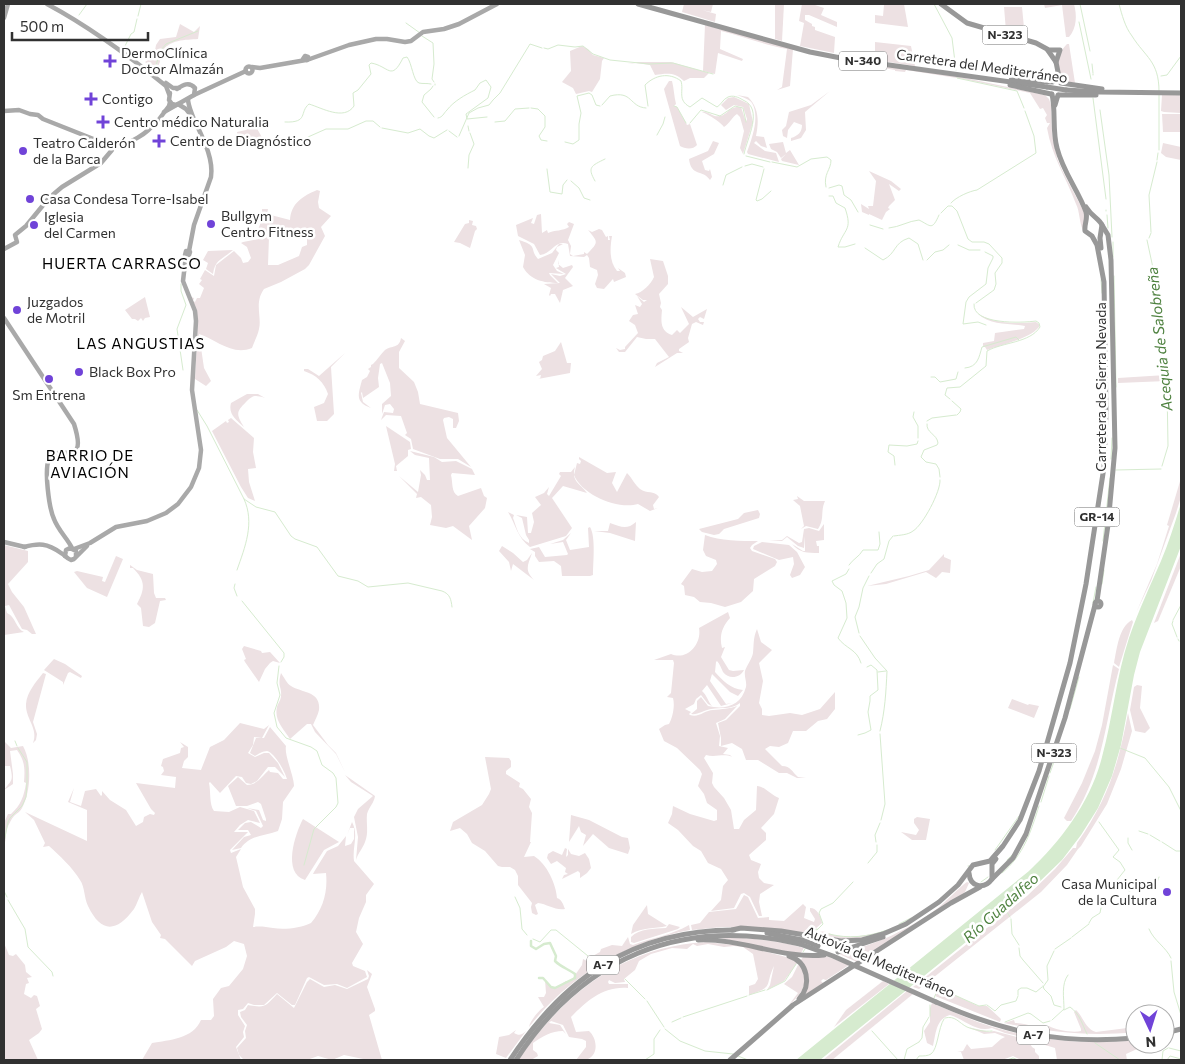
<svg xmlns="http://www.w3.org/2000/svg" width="1185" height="1064" font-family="Commissioner,sans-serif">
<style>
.green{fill:#ede1e3}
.water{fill:#d6ebcf}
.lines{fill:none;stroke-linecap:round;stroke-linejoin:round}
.stream{stroke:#d6ebcf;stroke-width:1}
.canal{stroke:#d6ebcf;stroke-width:2.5}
.major{stroke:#a9a9a9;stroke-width:4.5}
.highway{stroke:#989898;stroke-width:5}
.highway-bridge{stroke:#989898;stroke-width:5}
.poi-dot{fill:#7043d8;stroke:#fff;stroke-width:2}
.labels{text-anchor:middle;stroke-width:5;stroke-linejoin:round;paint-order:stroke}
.shield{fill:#fff;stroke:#6f6f6f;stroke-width:1}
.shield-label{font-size:12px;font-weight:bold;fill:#313131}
.poi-label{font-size:14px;fill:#313131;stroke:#fff;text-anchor:start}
.street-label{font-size:14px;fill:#313131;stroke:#fff}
.neighbourhood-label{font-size:15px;letter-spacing:1px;fill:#000;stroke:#fff}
.water-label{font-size:15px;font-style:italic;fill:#4f8240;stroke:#fff}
</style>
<rect width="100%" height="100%" fill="#fff"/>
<!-- green -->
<g class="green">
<path d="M684,4H713L711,12L702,10L716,14L715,22L682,12Z"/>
<path d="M775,4H784L782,41L775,39Z"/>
<path d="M802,4H815V5L824,8L821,15L837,22V27L809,15H805V20L812,24V26L815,27V30L835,37L834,53L800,46L804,23L799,21Z"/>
<path d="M875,4H904L908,27L875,23V15L883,16L884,5Z"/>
<path d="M1044,4H1074C1077,15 1077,28 1069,37H1066L1062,5L1045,8Z"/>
<path d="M1004,7H1022L1025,38L1012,35L1009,29L1006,31Z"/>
<path d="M180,24L194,32L200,26L198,39C186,40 168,39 162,53C159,60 162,62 155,70L145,62L154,56L156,45L160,39L176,37Z"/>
<path d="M705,25L793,49L790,86L777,90L782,87L787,49C764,45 745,37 721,31L720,49L743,59L742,61L718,53L715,74L703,71Z"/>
<path d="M875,42L911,46L915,66L875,60Z"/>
<path d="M1067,44H1069L1075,83L1061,80C1058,63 1055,57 1067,44Z"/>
<path d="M582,46L588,49L593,55L604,58L602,61L600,79L592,92L589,91L576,94L573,88L562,82L571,71L570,51Z"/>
<path d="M638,62H671L709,73L704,78H690L684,81C675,72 667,73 655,75L650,65L636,63L627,64Z"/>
<path d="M877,65L956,76L1045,95L1049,99L1051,105L1052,134L1057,158L1062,170L1085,214L1083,230C1079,222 1080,212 1076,204C1066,177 1052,157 1047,128L1050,123H1047L1045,118L1047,115L1043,108L1040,109L1030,93L963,79L906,70L905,72L895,71V70L877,67Z"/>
<path d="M669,81H672C674,89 674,96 676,104L674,106L677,107L687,125L690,124L697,145C693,150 685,149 680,146L665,93L664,89Z"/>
<path d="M830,91L805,112L806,130L801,138L791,141V138C798,136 802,132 802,125L794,122L788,130L787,138L783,136L782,130L786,126L789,112L811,105Z"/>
<path d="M737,95L748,97C759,108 759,121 756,136L764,137L767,148L761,146L756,141L754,143L765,151L776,153L779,162L748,154L747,152C752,138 760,117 752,103C749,99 742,97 737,95Z"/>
<path d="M1162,95H1181V113L1164,112L1161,111Z"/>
<path d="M734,97L749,104L753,122L743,154L740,148L744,131L740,117L737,114C732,117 730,123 724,127C722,123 705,112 701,112C708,110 713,118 720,116C729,114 728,106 741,107L746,122L747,119L743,107L734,105L726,110L721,105L728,98Z"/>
<path d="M1162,114H1181V132H1163Z"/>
<path d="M255,125L264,141L252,146L248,143L238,141L237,132L246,130Z"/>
<path d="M713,141L719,143L714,154L702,161L705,170L709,171L710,169L712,177L710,180C703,169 691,177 689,159L708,151Z"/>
<path d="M783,142L786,153L790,150L799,165L782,161L781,159L786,154L781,158L777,152L771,149L769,144Z"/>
<path d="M1163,143L1181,147V160L1166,157L1161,153Z"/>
<path d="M869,171L891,181L901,189L899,191L889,184L895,200L889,206L888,208L890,209L886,212L882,220L869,214V215L862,212L861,204L869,209L868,206H873L876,181Z"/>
<path d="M317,190L320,191L318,202L319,208L331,216L321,227L325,236L309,265L305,269L281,282L264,289C254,303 262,317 259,329C258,335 254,342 252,348C232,356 217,340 199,334L204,368L211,381L206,386L195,379L198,324L191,297L194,298L193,301L195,302L197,298H200L204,288L199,284L202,280L200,279L205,270L214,276L216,265L234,251L241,258L243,263L248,262L251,258L247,247L241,243L243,242L269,237L268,265H278L299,256L302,247L307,245V238L302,234L268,226L267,223L269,235L260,237L257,232L261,222H266L267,217L262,216V209H268L267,214L290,220C291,203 303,196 317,190Z"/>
<path d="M541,214L542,233L547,230L548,233C555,230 563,231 569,227L567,224L569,222L574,224L568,240L571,246L570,254L573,256L584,254V252L587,254C599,242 598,242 588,230L592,232L599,229L602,230L606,237L608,236V240H610L609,236H612C610,248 609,261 617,271H620L618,268L625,273L626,277L614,282L613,279L612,280L604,289L597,288L595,284L598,275L597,270L590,267L589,258L587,255L584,257L570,256L568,244C555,239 552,254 540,255L534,244L518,236L516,225L533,218L531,223L534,224L537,215Z"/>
<path d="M469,220L473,221L472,225L476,226L477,229L475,231L470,248L460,243L454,242L465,224L469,223Z"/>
<path d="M519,240C539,246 529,249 538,259L552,253L559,244H563L557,247L556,250L559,253L553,265L557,271L564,274L549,273L550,275L558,283C544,283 530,280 523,267L525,255Z"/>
<path d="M233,250C222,260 215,259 213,274L206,269L208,263L203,260L208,251Z"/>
<path d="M650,259L663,261L668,276V284L659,294L661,303L660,307L662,310C661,321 660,331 672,335L677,330L680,333L689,324L681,307L693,317L707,309L704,319L700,317L698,319L700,322H704L703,325L696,322L692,324L688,338L689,342L679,349V351L683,353H677L655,367L657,363L669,357L655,339H646L637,337L625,352H619L616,348L620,350L625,349V347L638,333L635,325L629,321L633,315L638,314L635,305L640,307L642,304L637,296L644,302L647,300H643L635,294C642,293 651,284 654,277Z"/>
<path d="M558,260V264L563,268L572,265L573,267L565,278L573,286L563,290L560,303L555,294H551L550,296L549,295L551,288L544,284L560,283L551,274L560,276L566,274L556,268L559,267Z"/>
<path d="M145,297L150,317L145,318L143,321L141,318L138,321L135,319H132L125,310Z"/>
<path d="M978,314C995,324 1017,324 1036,322L1040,325C1034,338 1000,345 987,350L985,347H983V343L994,341L995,333L1024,329L1025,326C1009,323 991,326 978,314Z"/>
<path d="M401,338L405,341L399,352V368L414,382L418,392L420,404L458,413L459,421L456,428H453V419L449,417L444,418L443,420L447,438L471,467L458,459H440L413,449L411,439L405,435L407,433L401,416L386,415L381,420L384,412L393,413L394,409L390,404L385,405L382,414V404L391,396L390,383L382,363L380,364L378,378L379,387L363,398L362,392L361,393L363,402L371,408C355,402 358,395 362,380L367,377L370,371L368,369L371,367V365L373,364C377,360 381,354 385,350C392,345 399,349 401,338Z"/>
<path d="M561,342L567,363H571L570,373L538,379H540L541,375L536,376L542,369L539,362L542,360L543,356L555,351Z"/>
<path d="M345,353L331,367L334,414L327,421H317L314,407L324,403L328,394C324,382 316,375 304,371V369H308L319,376Z"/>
<path d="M1166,375L1167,381L1118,383V378Z"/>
<path d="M247,394H258L265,398C255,395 253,395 246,402C236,412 236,414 244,427C236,420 228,414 231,403Z"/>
<path d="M231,418L254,438L253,452L256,468L248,469L249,482L255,501L248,498L241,487L212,431L226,421L227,423L229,422L228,420Z"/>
<path d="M386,426L410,442L411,449L408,450V456L396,466L397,471H394L395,464Z"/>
<path d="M410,451L434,457L442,462L456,461L472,469L475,475L452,473L451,475C453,483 451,492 458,496L481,488L484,496L487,498L485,508L469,526L472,540L453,526L446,528L430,525L432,517L431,505L421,497L416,498L417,494L399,476L418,492L421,475L420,470L425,475L427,480H430L429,458L415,455Z"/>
<path d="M579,457L607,473L616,472L612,483L617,492L627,473C632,478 635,485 640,489C647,494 654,490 659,497L653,505L654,509L658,508L650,511L638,504C618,510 582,495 574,475L577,463L580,464L581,461L579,459Z"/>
<path d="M575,467C571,481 579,483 587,493L563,486L552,498L572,528L566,536L530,547C517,537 516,525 508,512L514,515L513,518C517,528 518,538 529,543V540L526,535L522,518L516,515L527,517L528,533H531L534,522L532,513L541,505L535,497L544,493L549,487L547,494L549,496L561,476L559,474L560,472H571Z"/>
<path d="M1181,478V497L1176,513L1151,581L1136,613L1157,564L1169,526L1167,525Z"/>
<path d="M797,496L804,501H825C820,512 825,518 818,529L806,526L801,529L804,526L800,506L793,500L798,499Z"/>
<path d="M758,510L760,514L759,518L724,529L719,534L714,535L702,532L699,529L738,519L744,513Z"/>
<path d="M636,522L635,541L610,533L594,531H608L610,523C621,527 627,530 636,522Z"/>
<path d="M824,524V540L816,541L817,546H819V553C807,553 800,553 792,544L803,551H805V536L804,548L798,546L787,537L782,541H769L782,540L787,536L799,543L802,542L804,529L809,528L819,531Z"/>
<path d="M590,527C596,537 593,563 593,575L590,576H562L561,566L554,561L539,562L535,556V552L530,549L539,547L545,557L567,555L568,554L563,542L550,544L563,540L571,533L566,540L570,550L589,547L588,528Z"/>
<path d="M705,535C720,541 741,541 758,541L752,545L750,548L752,551L775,559L777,562L775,566L754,579L753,591L741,602L725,607L711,603L700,602L694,597L685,595L684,586L681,584L692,569L702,572L712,571L717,564L716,560L706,556L703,550Z"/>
<path d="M762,542L789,545L797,552L805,567L800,575L792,578L790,575L794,564L793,557L779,560L753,549L754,546Z"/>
<path d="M4,545L28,551V562L8,584L12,592L24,607L36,634H32L27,630L22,629L9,605L5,606L7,613C16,617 16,629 24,632L4,635Z"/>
<path d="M502,546L513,553L523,562L527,560L532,553C528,565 524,570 534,580L513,564L511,571L509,562L499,551Z"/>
<path d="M1181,553V566L1158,621L1154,623Z"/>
<path d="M944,554V557L951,560L950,573L942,572L936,578L926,572L886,584L867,586L909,576L929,570Z"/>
<path d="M116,556L123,559L107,597L87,588L74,572L77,571L103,577L102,581L105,582Z"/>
<path d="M130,565L137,570L153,574L154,593L156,598H165L166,600L160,601L155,623L149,627L143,626L141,608L137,604C145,589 146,581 133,568H130Z"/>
<path d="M728,612L730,618C722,627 719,636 722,648L725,647L721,657L729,670L733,671L744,670C740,678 729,680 723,672C721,668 720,664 717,661L716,662L715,672C722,680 731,689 743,690L738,696L730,692L712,674L710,681L726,704L732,703L721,706L707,685L702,691C707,695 708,702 712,706L708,704L701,695L696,699L694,704L685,709L691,712L689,714L690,715C699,718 705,710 713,710C722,709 729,709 737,706L725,719L716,723L720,736L719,746L728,748L723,754L730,755L732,757C724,753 715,758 706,755L704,758L713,773L712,783L714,787L724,798L731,810L734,829H739L744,820L756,810L757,786C764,786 771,795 779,798L774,814L761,828L766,833V840L749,855L751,860L761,864L758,872L759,878L764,883L774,885L760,894L759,902L762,916H759L750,897L744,893L741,894L734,908L711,911L721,900L723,886L728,880L721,869L708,863L701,851L693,846L678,830L668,823L672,814L673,806L690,814L714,821L717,820V810L707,803L704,794L698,786L702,774L700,770L677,748L664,741L659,729L665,725L669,724C673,717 675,705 673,698L667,697L671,693L674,663L673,660H654L671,654C687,661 702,644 699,628Z"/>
<path d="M1132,620L1133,622L1119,667L1114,663C1117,648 1119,627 1132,620Z"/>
<path d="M757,629L761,642L772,650L759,663L763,681L759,703L762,709V715L769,716L790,713L802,715L820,709L835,692V709L827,719L818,721L806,731H793L788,743L779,747L770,746L765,749L782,766C791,766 792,772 798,777L806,778H797L787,773H779L758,760H746L742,749L732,743L721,746V738L718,723L726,720L740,706V703C731,710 722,707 711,709C704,710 698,715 691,714L697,709V701L701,697L708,706C725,710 741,706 746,687C747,682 744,677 745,671C747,665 752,659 753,653C754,644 753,638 757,629Z"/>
<path d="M244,646L261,651L262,653L270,652L280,663L273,661L270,663L265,669L259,682L245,662L244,660L246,659L242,649Z"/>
<path d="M54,659L65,664L82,676L81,678L70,672L68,673L63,685V682L44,670Z"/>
<path d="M1113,665L1119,669C1105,722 1103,773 1071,821H1067L1064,818L1082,783L1095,751L1102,725Z"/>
<path d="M43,673L46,674L33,722L37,734L36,740L33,743C39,729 25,718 26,704C27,692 36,682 43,673Z"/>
<path d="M281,673C284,677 287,684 291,686C302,693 321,691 319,710C318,715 315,720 313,725L328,745L336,753L345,772L336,754L315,732L311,724H307L290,739C283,728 274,720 277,707C278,703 281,700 281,696C282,686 277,687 281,673Z"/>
<path d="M1137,685L1142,686L1140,708L1150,728L1145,733L1135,731L1130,710L1134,687Z"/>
<path d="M1012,699L1028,705L1029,704L1039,706L1034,718L1008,708Z"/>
<path d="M1128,713L1132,731L1121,769L1107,804L1081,846L1078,849L1067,865L1041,892L919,989L913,987L1027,896L1055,869L1073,848H1076L1077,843C1108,799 1118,766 1128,713Z"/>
<path d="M240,723L264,729L269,725L262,738L254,737L253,745L248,753L255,757L264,753H269L278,763L285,777L275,767H268L257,781L251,784L246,783L242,777L236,776L220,793L210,782L209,783C211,792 209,804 214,811L229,812L240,807L254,811L260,823L248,820L240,825L234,832H248L230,850L231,853L241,849L236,857L243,887L255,909V914L253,927C260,926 266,927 273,928C284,930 301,928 311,923C323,909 328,892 326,873L313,874L314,872L327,851L338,846L346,836L345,846L351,844L354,839V828H350L347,835L352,822C359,835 352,847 354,861L374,884L366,895V902L359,918L356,932L363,944L352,963L353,966L365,971L367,977L347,988L337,984L324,985L309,977L307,978L295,1005H292L277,993L264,1005H254L248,1003L243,1009L238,1010V1015L245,1026L243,1032L244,1037L236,1047L241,1060H142L152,1043C169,1040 193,1039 201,1020H211L214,1016L213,999L221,988L229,986L243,969L247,956L244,944L234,941L226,947L195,961L192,966L165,939L160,938L161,935L152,922L142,892C139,897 137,904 134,909C116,933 101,933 88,906C84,898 85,887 80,880C73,868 59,855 49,846L43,847L45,843L34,820L25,812L87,841V810L68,802L74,788L70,802L81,806L85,791L96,789L101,796L102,795V791L110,800L126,810L136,826L143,822L144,817L150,814L154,815L155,813L151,809L136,783L175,788L176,777L161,775L164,771L163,767L161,766L163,759L180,753L181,748L184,747L180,742L188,747V757L184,761L182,768L201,770L210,747L224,740Z"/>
<path d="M270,727L286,746C284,755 294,776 294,786L283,802L282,819L278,831C264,836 250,835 241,848L232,850L244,837L251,835L248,830H238L245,823L251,822L261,828L263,826L256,811L247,808L259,810L263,820L266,821V819L261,804L258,802L247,806H236L228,786L238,777L247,785C257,785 262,776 269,770L270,772L278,773L283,779H287C285,772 275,753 267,751C263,751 258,754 255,756L250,753L256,738H264Z"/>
<path d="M4,741L11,748L23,746C32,762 31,792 22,808C20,812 17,813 14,816C11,819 10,823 8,826C5,832 7,839 4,845V823L8,814H11C21,805 24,796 26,783L24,782C25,769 25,761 17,750L10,751L13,774V784L4,790C11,780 14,782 10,766H4Z"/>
<path d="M485,757L509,758L511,761V767L506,771V774L520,783L519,787L523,789L531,799L529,807L532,813L530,842H531L524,857L534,856C547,864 556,884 557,898C562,900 563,904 565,909C556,911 547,904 538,903L535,905L538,914L536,915L532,913L531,907L532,903L518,885V876L515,870L510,867H502L498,866L485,851L472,843L467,834L460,828L450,831L453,822L482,805L489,794L491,789Z"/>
<path d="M345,775L375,796C374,803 369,807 367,814C366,823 369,833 365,842C363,848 358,853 356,860L358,837L354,817L358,809L373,796L351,782Z"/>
<path d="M571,815L589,820L622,837L628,838L630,848L628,854L609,848L593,834L583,846L586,835L581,832L579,826L569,842Z"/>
<path d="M917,817L930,819L926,840H912L901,832L916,835L919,830L914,823V819Z"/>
<path d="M303,819L339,842L324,850L305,880C282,873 295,834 303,819Z"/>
<path d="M565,848L567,849L566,857L568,855V849L571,854L579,856L585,853L589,859L591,868L587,873L580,878V873L578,871L562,879L564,875L568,874L565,872L566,868L557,861L551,864L547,858L548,854L553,851L562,855Z"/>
<path d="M967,882L969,883L965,892L959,897L857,962L839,954C875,945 908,930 938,908C948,900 957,889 967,882Z"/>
<path d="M744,895L748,897L758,918L769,917V920L784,921L803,904L806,907L804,918L814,922L815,919L810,911V908C817,908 821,916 822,923L815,929L805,930L806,933L817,929L813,934H816C824,928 829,935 838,936C854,938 869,935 885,931L860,938L845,939L756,928L722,927L692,930L691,925L700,923L709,912L736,909Z"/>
<path d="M647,905L648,914L667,926C654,929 643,927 631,934L633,925Z"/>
<path d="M669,924L680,927L678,929L634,943L631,942V937C640,928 654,929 666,928Z"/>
<path d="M689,925L690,930C626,942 569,976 529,1027C530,1021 539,1010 544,1007L538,997H544L546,993L545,980C554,991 556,988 566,981H571L582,965L583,959L587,961V959L600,952L601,949L612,945L622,946L628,937L630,944L633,945C651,938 672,935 689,925Z"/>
<path d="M715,937C745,937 775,940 804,948L801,953C772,950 744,943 715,937Z"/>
<path d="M706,942L744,946L790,958L798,962L784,981L767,990L770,985L774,966C764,987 775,986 749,995V986L755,984L758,979L753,954L743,947L734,946L724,947L708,944L697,946L693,944L687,949L672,948L651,954L639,961L635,970L624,979L625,982L615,983L609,980L608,982L609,984H628V988C603,986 587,1001 571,1017L576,1032L589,1031C597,1038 599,1054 588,1059C584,1061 580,1060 576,1060L586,1047V1041L582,1039L569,1037L563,1025L551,1021L549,1023L560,1025L566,1034L563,1031C551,1031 543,1036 533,1043V1050L537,1053L538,1056L531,1060H518C565,993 622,947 706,942Z"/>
<path d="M4,943L9,955L13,956L16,954L25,965L26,972L32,977L27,978L29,983L26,984L24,994L31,998L34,995L37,996L40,1006L36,1009L42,1029L39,1033L29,1040L38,1060H4Z"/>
<path d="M826,956L849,965L826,980L823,979L821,981L823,983L803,996L807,988L800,961L803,957Z"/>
<path d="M799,963C811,981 803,993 788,1006L798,993L784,984L792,977Z"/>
<path d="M367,970L372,974L367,987L375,1009V1011L369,1015L382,1060H368L344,1055L332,1060L318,1056L307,1060H244L239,1055L237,1048L246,1038L245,1031L247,1025L241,1017L240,1012L245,1010L248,1005C265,1008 265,1007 277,994L294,1008L307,982L310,979L324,987L335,985L347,989L368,979L369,976Z"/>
<path d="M883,981L889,984L834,1027L846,1010Z"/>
<path d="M942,989L978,1006H987L1001,1019L1000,1022L935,996L937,991Z"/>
<path d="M907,991L913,994L832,1060H823Z"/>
<path d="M932,1003C952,1011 972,1021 993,1027C1040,1041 1087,1045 1135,1040V1044L1146,1045L1126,1054L1127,1060H1057L1055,1048L1045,1045L1046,1044L1043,1042L1005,1033L992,1028C976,1033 964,1019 950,1015C936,1019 936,1033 933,1046L927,1043L924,1031L930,1022V1008Z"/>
<path d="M1076,1010C1083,1016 1085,1029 1096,1032L1135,1027V1032C1089,1037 1049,1032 1004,1023L1014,1020L1015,1023C1022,1023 1028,1025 1035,1027C1040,1028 1042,1026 1047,1028L1049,1026C1056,1030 1073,1033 1081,1031V1029L1074,1012Z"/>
<path d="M968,1027L989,1032L994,1031L1028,1040L1032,1047L1035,1049V1052L1039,1056V1060H1021L1013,1056L1002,1060H964L961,1052H957L963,1051L967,1044L971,1049L992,1047L1001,1039L1005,1037L995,1033L984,1034Z"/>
<path d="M516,1030L514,1033C519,1036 522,1035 526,1031L506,1058L496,1054L499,1037L509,1035Z"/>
</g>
<!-- water -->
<path class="water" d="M1181,503V546L1140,652L1134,675L1121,745L1112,776L1098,808L1081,835L1062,860L1034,887L820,1060H796L1029,871C1062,840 1091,801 1102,757C1113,717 1116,677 1129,638C1138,612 1150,586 1161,561C1169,542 1175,523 1181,503Z"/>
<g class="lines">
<!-- stream -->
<g class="stream">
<path d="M934,4L952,38L956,70"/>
<path d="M1080,4L1090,51"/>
<path d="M1119,4C1122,15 1125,27 1132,36C1145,57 1159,61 1159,91"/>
<path d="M79,15L87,4"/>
<path d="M138,16L141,4"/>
<path d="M1079,22L1091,79"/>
<path d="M406,23L420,33"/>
<path d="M422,36L433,43L434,64L432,79L434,82"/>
<path d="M125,46L131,34L134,32L137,19"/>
<path d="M544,48L548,49L558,45L575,47L583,46L593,54L610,60L649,64L673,63L713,74"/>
<path d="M1092,64L1093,73"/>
<path d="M156,65L161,50L166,44L198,31"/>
<path d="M1093,74V75"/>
<path d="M1161,76L1167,75L1181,56"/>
<path d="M957,77V78L1017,91L1024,108"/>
<path d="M435,84V85"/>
<path d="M433,86L431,89L424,95L422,102L434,117"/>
<path d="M1093,98L1106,199"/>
<path d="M602,105L610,96C633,90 629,107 646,108"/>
<path d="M648,106L645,85C655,75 669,72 681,81C684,91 677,100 690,107L702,98L717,107C721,105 723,99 728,97C733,95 738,97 743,100C764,109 747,138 744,154"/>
<path d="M674,106L677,107L686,123"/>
<path d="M531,108L538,109L545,116V127L539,136L541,140L547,141"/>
<path d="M1100,110L1109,175L1112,237"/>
<path d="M438,118C443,117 443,114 447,110C454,101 465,95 475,90L480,83L486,80L491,87L488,98L466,114L467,119L487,117"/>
<path d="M285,122C309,123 299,112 309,104C322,108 344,121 354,106L353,93L358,90L371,74L369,65L371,63C389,66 391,82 403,58L407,57C412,63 413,81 419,83C423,84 427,83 431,84"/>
<path d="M495,122L505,121L515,109L529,108"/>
<path d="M690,123L701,110L720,116L735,106L743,108L746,122"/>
<path d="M468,126L469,131"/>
<path d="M382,128L408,133L420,129L429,136L434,138L447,130"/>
<path d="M449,131L457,137"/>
<path d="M657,135L663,124L665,117"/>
<path d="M459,136L469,113L478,108L489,105L493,100L500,93L530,44L542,48"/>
<path d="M308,137L326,129H348L366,121H373L380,127"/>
<path d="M565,142L573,144L579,140V124L581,113L577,96L589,93L592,95L596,105L600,106"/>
<path d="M1159,150V95"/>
<path d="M746,156L770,162"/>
<path d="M1157,160L1158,153"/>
<path d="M772,162L797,167L811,159L827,157L831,160C831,170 823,174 826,187"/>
<path d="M745,166L752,164L763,167"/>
<path d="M468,168L469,155L474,144L470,133"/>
<path d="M547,169L550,192L562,194L563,185L567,180"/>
<path d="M764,169L756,200L757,201L762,199L771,191"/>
<path d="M571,181L579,188L584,198L590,200"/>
<path d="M595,181C587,167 591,166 605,159"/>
<path d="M723,185L726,175L742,167"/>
<path d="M829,188L839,185L842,186L844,195L851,200L858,212"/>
<path d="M829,196H833L836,203L845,208C853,231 844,228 838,247H845L855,244"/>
<path d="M951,203C956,197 970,191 977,190L1036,153L1034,136L1025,111"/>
<path d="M1106,210V211"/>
<path d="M941,213L948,206H952L957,211L968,239L972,242H984L989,244L1002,258V263L995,273L996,284L994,290L976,303"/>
<path d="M1107,215L1108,228"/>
<path d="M870,225L883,229"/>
<path d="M889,228C900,227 908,221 919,220C931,226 932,231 939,215"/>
<path d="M1151,232L1149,195L1157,162"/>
<path d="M1149,238L1151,233"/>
<path d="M1147,240L1156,282L1167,386L1168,446L1162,466"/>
<path d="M1113,242V257"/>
<path d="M958,245L969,250H980"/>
<path d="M865,248L883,260C897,253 893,243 909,238L918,244L923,260"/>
<path d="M985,252L993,256V258L988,268L986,284L969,297L966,302L963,324L978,322L986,325"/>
<path d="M927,260L935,252L943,250L949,245"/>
<path d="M186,270L191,258"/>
<path d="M1114,276L1116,387"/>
<path d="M1101,280L1102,293"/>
<path d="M181,284V291L186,305L177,329L183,370"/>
<path d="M965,368C978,367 979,357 982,347L1016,337L1019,340"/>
<path d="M931,377H935L940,382L956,379L958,372"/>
<path d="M950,399L945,395L947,388L960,387L986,366L987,351C1003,342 1030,343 1040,327L1039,323L1036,321C1022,323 972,325 974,304"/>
<path d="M952,401L961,409L960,412L957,415"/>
<path d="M197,410L207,426L244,499L256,507L275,512L291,536L295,539L317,547L338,576L358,581L368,587L408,583L442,591C450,594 451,599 452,607"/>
<path d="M914,412L913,417L918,426V438"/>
<path d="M927,421L932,418L956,415"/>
<path d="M927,424C926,433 937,434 938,443L937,445L924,450L921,457L926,462L936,464L939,469L940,477"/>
<path d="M1111,459L1112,438"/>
<path d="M895,465L894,456L888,452L889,445L907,446L917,444L918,441"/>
<path d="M1116,470L1161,469"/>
<path d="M894,536C900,535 908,535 913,531C923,525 941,491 940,480"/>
<path d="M1103,541L1110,478"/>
<path d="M849,565C853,559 859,557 863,550H878L880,544L879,532"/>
<path d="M849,569L846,574L832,581L834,585L842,591L846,603L847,618L838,638C846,649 857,649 861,663"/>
<path d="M237,570C245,547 255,523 244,499"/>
<path d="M871,573L877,564L884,559L889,541L893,536"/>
<path d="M235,584L234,588L237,596"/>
<path d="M1102,584L1104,570"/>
<path d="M242,601L284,653V657L281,662"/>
<path d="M1093,603L1096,587"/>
<path d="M1173,620L1181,605"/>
<path d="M1173,621L1172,624L1177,637"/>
<path d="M859,633L855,617L859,607L863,588L869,576"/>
<path d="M860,636L875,658L887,671C886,692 885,711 880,731"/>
<path d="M1178,639L1179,641"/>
<path d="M279,666L277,683L280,695L274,713L277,727L286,738L311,747L317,751L322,765L333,773L336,778L338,803L336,807L314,829L304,865"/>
<path d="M878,672L886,671"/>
<path d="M1070,709L1079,677"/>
<path d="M880,734L885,804L881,820"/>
<path d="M858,735L865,733L871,730L868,712L870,701V696L878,690L877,670L871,665L867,667"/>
<path d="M15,741L17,746"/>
<path d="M1120,748L1145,758L1169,787L1181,811"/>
<path d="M1050,773L1056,756"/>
<path d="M1041,802L1049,776"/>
<path d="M1099,822L1119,850L1113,857L1120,862L1125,870L1117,880"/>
<path d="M1139,831L1148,834"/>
<path d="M1150,835L1160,841"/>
<path d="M1128,838V843L1132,850"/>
<path d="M4,842L8,822L10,818L22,806L26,797L27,782V762L18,748"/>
<path d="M876,842L875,835L880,823"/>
<path d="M1162,842L1176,851H1181"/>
<path d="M995,850L1019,816"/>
<path d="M1007,860L1013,854"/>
<path d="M868,863L877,852V845"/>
<path d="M968,866H969"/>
<path d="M1002,873C1024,855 1031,831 1039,806"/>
<path d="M981,882L988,877"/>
<path d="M1122,889L1130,891L1141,884L1157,883L1159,877"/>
<path d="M4,891L7,897"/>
<path d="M515,897L520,908L522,929L527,935"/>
<path d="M8,900L25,929L28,947L52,972L53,976"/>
<path d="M1102,907L1103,903L1113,895"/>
<path d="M1007,912L1010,917"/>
<path d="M1011,919L1012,934L1019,945"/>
<path d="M1089,923L1092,918L1100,913L1101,908"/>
<path d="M899,924L911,918"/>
<path d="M1149,929C1154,941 1166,947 1171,958"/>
<path d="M806,932L817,929"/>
<path d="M814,933L823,924L819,913L821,909L833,903L853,882"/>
<path d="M829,934C848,939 868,937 887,930"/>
<path d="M1072,937L1089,924"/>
<path d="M533,939L540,942L551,930H556L588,956"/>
<path d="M1019,948L1020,956L1023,960L1043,983"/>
<path d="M1055,949L1071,938"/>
<path d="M803,952L805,949"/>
<path d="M1171,961L1174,992L1181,1015"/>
<path d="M625,979L645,999"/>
<path d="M1043,986L1044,989L1051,996L1054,1005L1061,1007"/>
<path d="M1043,987L1048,980L1047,966L1054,951"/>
<path d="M767,990L785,981L796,964"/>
<path d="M749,995L765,990"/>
<path d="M1018,995V990L1021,988H1027L1036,992L1042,987"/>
<path d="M934,998L937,991L941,989L979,1006L986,1005"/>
<path d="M647,1001L664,1027"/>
<path d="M987,1005L995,1011L1001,1005L1016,1001L1018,996"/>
<path d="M1064,1010L1070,1007C1080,1014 1082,1024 1087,1034"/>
<path d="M930,1016V1005"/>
<path d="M683,1017L747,996"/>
<path d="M945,1018C955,1015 959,1023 967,1027C974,1030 985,1032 992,1031"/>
<path d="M1052,1020L1064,1009C1064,998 1061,984 1068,975"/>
<path d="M672,1022L681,1018"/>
<path d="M1005,1022L1028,1013L1031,1014L1043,1023L1050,1021"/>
<path d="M665,1029L680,1041L705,1051L733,1054"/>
<path d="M872,1031L898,1060"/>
<path d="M919,1042L922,1038L923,1027L929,1017"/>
<path d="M1095,1043L1120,1060"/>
<path d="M1169,1048L1181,1051"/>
<path d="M738,1056L748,1060"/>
<path d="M645,1060L654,1054V1039L660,1030"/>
<path d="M904,1060L907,1049L919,1042"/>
<path d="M916,1060L919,1056C923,1056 928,1056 931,1054C938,1049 938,1028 944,1019"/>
<path d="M1007,1060L1013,1058L1018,1060"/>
<path d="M1162,1060L1163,1051L1168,1048"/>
<path d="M1167,1060L1170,1056L1181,1059"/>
</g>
<!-- canal -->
<path class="canal" d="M531,941V946L536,949L544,944L550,943L556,956L555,961C561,967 568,969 575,974V978L555,988L551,987L543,978H539"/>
<!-- major -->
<g class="major">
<path d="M47,4C90,27 128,55 166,86L169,94"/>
<path d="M4,18L8,4"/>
<path d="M305,56L308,57L307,60L303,59Z"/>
<path d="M307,60L349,45L376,39H387L405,42L411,41L423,32L444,29L459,24L497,4"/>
<circle cx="249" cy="70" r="3.5"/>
<path d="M252,67L260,68L306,60"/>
<path d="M166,83L173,88H179"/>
<path d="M170,93L169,100L172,104L176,105"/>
<path d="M194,95L246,71"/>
<path d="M188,99C188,105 191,111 193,117C201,135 214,157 211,177L194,225L189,251"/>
<path d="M178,104L186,109L190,114"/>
<path d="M4,111L19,110L30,114L38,115L43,119L106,144C110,145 115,146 118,146C128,144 149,133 153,124"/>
<path d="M164,112L194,95L195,88C189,81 183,85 177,89"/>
<path d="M157,122L169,106L170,102"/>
<path d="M4,249L17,242L15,235L26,226L49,198L62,187L101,163L112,150"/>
<path d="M186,251L190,252L189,255H185Z"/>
<path d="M4,318L74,424C89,471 57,442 49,459C44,470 49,508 54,519C58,530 67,538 72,548"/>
<path d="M4,542L25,547"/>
<path d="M24,547C39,543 47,543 61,553C65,555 66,558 71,560L74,559L87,546"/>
<path d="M74,549L90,543L116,527L147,521L166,513L178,504L191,487L199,468L201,450L192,390L196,321L195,311L183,281L186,255"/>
<path d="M65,556L66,550L70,548L76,551V556"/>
</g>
<!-- highway -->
<g class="highway">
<path d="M638,4L810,52L846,59L1047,87"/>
<path d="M941,4L967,23L1036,43L1047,49L1056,62L1060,82"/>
<path d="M1048,50H1060L1056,62"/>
<path d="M1011,80L1053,82"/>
<path d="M1061,83L1102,89"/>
<path d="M1010,85L1051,94"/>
<path d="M1066,90L1099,92L1181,93"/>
<path d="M1059,95H1096"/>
<path d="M1055,105L1058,95"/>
<path d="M1086,207C1092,217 1099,218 1102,225L1100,238L1101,248"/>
<circle cx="1098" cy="604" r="3"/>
<path d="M1097,601L1108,525L1115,448L1111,260L1108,235L1102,225"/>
<path d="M969,873C970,887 984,890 992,879V864L996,859"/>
<path d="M992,879L1013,858L1026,834L1065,718L1095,605"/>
<path d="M732,930L741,928L781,931L841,941L862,940L883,934L906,924L939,902L958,885L973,865L990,861L1003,846L1020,820L1039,771L1070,663L1086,584L1104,467L1106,413L1104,282L1097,245L1092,236L1085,231C1084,224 1088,219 1086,212C1078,190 1063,172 1057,148C1052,130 1056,112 1052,94"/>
<path d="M767,933L802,940"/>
<path d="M698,940C741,938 781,959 824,955"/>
<path d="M838,952L883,937"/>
<path d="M789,956C808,962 812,985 799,999"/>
<path d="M936,1002C1004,1032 1061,1045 1135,1038"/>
<path d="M1165,1033L1181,1029"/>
<path d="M510,1060C564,978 633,930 734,930"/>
<path d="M516,1060C582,958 680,916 800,944"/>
<path d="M730,1060L793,1005L951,903L980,887"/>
</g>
<!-- highway-bridge -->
<g class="highway-bridge">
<path d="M1047,87L1066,90"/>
<path d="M802,940L818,946"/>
<path d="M800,944L833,956L936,1002"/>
</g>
</g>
<!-- markers -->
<g class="poi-dot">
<path d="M107.5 53.5h5v5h5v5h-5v5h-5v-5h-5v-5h5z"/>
<path d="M88.5 91.5h5v5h5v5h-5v5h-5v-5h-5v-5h5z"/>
<path d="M100.5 114.5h5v5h5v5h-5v5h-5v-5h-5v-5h5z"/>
<path d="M156.5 133.5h5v5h5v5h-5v5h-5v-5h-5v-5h5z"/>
<circle cx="23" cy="151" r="5"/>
<circle cx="30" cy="199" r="5"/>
<circle cx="211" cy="224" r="5"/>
<circle cx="34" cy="225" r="5"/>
<circle cx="17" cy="310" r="5"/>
<circle cx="79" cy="372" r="5"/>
<circle cx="49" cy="379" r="5"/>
<circle cx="1167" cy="892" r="5"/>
</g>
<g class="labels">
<!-- shield labels -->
<g class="shield">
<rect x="982.5" y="25.5" width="45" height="19" rx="4"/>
<rect x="839" y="51.5" width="48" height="19" rx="4"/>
<rect x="1074.5" y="507.5" width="45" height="19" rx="4"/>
<rect x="1031.5" y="743.5" width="45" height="19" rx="4"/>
<rect x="587" y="955.5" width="32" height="19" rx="4"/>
<rect x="1017" y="1025.5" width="32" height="19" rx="4"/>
</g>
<g class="shield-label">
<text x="1005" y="39">N-323</text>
<text x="863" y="65">N-340</text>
<text x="1097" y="521">GR-14</text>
<text x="1054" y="757">N-323</text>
<text x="603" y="969">A-7</text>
<text x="1033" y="1039">A-7</text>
</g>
<!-- poi labels -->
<g class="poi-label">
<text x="121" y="58">DermoClínica<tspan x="121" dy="16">Doctor Almazán</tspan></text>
<text x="102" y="104">Contigo</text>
<text x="114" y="127">Centro médico Naturalia</text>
<text x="170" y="146">Centro de Diagnóstico</text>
<text x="33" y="148">Teatro Calderón<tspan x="33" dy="16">de la Barca</tspan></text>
<text x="40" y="204">Casa Condesa Torre-Isabel</text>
<text x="221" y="221">Bullgym<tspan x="221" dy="16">Centro Fitness</tspan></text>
<text x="44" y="222">Iglesia<tspan x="44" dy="16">del Carmen</tspan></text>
<text x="27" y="307">Juzgados<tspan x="27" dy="16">de Motril</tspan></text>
<text x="89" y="377">Black Box Pro</text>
<text x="49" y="400" text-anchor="middle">Sm Entrena</text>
<text x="1157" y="889" text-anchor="end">Casa Municipal<tspan x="1157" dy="16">de la Cultura</tspan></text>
</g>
<!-- street labels -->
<g class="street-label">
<text transform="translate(982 66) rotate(8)" y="5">Carretera del Mediterráneo</text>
<text transform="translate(1101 387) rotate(-90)" y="5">Carretera de Sierra Nevada</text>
<text transform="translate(880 962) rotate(23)" y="5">Autovía del Mediterráneo</text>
</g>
<!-- neighbourhood labels -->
<g class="neighbourhood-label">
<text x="122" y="269">HUERTA CARRASCO</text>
<text x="141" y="349">LAS ANGUSTIAS</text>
<text x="90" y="461">BARRIO DE<tspan x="90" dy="17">AVIACIÓN</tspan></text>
</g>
<!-- water labels -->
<g class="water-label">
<text transform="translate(1160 339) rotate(-96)" y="5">Acequia de Salobreña</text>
<text transform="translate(1001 908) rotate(-42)" y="5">Río Guadalfeo</text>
</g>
</g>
<!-- border -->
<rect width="1185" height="1064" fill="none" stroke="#313131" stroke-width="10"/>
<!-- north arrow -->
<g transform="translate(1150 1029) rotate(176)"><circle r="24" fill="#ffffff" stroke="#adadad"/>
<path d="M0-4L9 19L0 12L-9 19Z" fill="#7043d8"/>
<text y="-8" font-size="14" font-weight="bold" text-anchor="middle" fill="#313131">N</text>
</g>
<!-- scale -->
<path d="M12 32v8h136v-8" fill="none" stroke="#313131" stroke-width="2.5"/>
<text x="20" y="32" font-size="15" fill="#313131" stroke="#ffffff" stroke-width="4" paint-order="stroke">500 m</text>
</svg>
